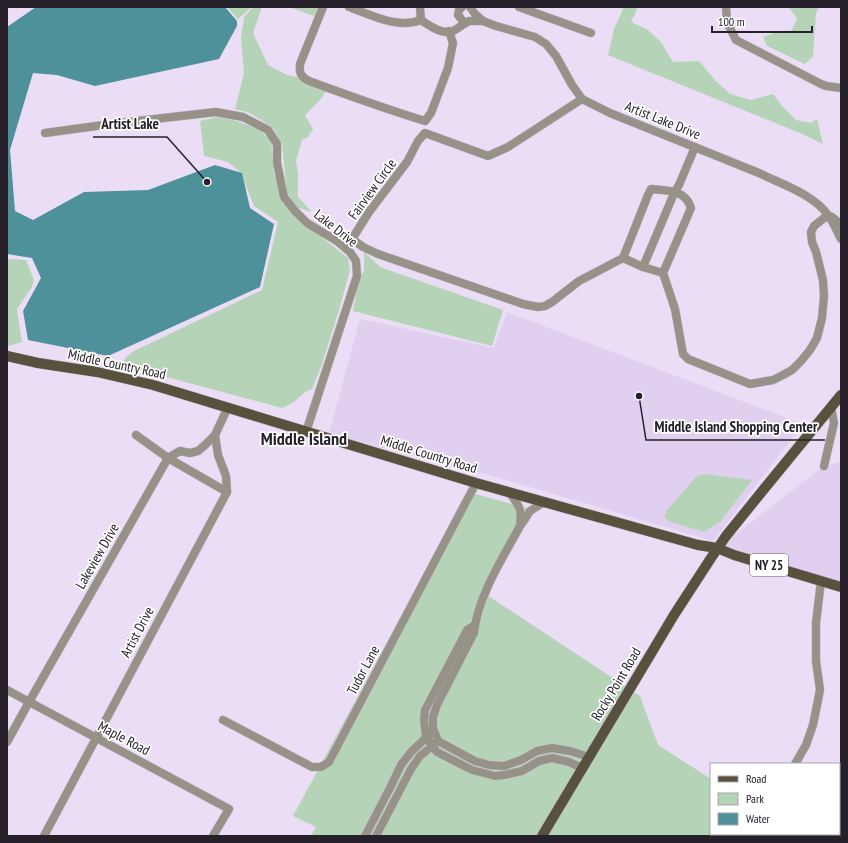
<svg xmlns="http://www.w3.org/2000/svg" width="848" height="843" font-family="'PT Sans Narrow',sans-serif">
<style>
.built{fill:#e0cfee}
.green{fill:#b5d4b7}
.water{fill:#4e919a}
.lines{fill:none;stroke-linecap:round;stroke-linejoin:round}
.minor-casing{stroke:#c7bbd1;stroke-width:9}
.major-casing{stroke:#c7bbd1;stroke-width:11}
.minor{stroke:#979287;stroke-width:8}
.major{stroke:#58513e;stroke-width:10}
.labels{text-anchor:middle;stroke-width:3.5;stroke-linejoin:round;paint-order:stroke}
.shield{fill:#fff;stroke:#666369;stroke-width:1}
.shield-label{font-size:13px;font-weight:bold;fill:#252029}
.street-label{font-size:14px;fill:#252029;stroke:#fff}
.district-label{font-size:18px;font-weight:bold;fill:#252029;stroke:#fff}
.leader{fill:none;stroke:#252029;stroke-width:1.5}
.callout-dot{fill:#252029;stroke:#fff;stroke-width:1.5}
.callout-label{font-size:15px;text-anchor:middle;font-weight:bold;fill:#252029;stroke:#fff;stroke-width:3.5;stroke-linejoin:round;paint-order:stroke}
</style>
<rect width="100%" height="100%" fill="#ebddf6"/>
<!-- built -->
<g class="built">
<path d="M507,312L803,424L713,541L486,474L329,434L360,319L494,348Z"/>
<path d="M841,462V583L717,548L824,466Z"/>
</g>
<!-- green -->
<g class="green">
<path d="M227,7H252L238,19Z"/>
<path d="M253,7H262L253,33L268,65L287,75L300,78L326,91L320,100L305,115L313,129L308,137L302,140L296,161L298,173V197L312,212L296,207L287,192L282,144L273,128L250,113L235,109L244,73L241,38L244,17Z"/>
<path d="M289,7H319L314,16Z"/>
<path d="M624,7H638L631,22L648,30L661,42L673,62L699,61L715,80L730,94L751,100L773,94L783,107L796,120L811,123L817,119L823,144L800,133L608,55L614,29Z"/>
<path d="M789,7H819L816,13L813,56L805,64L767,46L763,37L773,33L791,31L797,19Z"/>
<path d="M221,116L257,128L271,140L274,174L295,216L348,258L350,270L339,310L321,367L312,389L305,392L294,402L282,408L122,365L126,357L134,351L262,290L278,222L254,206L241,173L228,162L204,156L200,121Z"/>
<path d="M364,252L380,267L503,310L492,346L353,311L358,282L364,271Z"/>
<path d="M7,259L26,260L34,280L32,287L17,309L18,317L22,342L9,346H7Z"/>
<path d="M704,474L752,480L721,521L704,532L668,521L664,516L668,509L696,477Z"/>
<path d="M468,492L534,510L487,595L640,696L658,745L711,779V834H796L799,836H311L316,827L293,816Z"/>
</g>
<!-- water -->
<path class="water" d="M36,7H225L237,21V26L219,59L95,86L57,75L33,73L10,150L15,211L33,220L84,192L148,190L215,165L242,173L250,208L274,224L260,287L108,356L28,340L23,311L41,278L32,258L7,254V27Z"/>
<g class="lines">
<defs>
<g id="minor">
<path d="M323,7L300,64C299,73 301,77 309,81C347,95 386,109 425,121L431,113L448,68L453,43L449,31"/>
<path d="M349,7C371,15 397,29 421,20"/>
<path d="M420,7L421,20C430,26 442,35 453,31C457,29 461,26 464,24L462,20L458,15L459,10L462,7"/>
<path d="M519,7L591,33"/>
<path d="M726,7L727,22L736,40L821,84L826,86L841,88"/>
<path d="M483,21L496,26L535,37L546,44L556,56L572,85L582,99L610,113L759,173C781,184 813,194 828,215C833,222 837,231 841,239"/>
<path d="M464,24L469,21H483L475,14L470,7"/>
<path d="M582,99L508,147L488,156L425,133L418,141L407,162L369,212L352,239L363,247L378,254L523,304L538,307L545,306L552,302L579,281L623,258L648,195L651,189C668,191 685,189 691,208L663,273L675,309L683,354L688,359L750,384L773,380L781,376L792,370L801,361L810,350L817,338L822,318L824,296L823,280L816,252L812,242L811,232L814,226L828,215"/>
<path d="M45,133L111,124L216,112L243,117L268,130L277,144V163L284,197L295,211L307,223L337,241L350,252L356,261L357,276L306,432"/>
<path d="M832,217L837,221L841,227"/>
<path d="M623,258L643,267L663,273"/>
<path d="M643,267L675,191L679,185L695,147"/>
<path d="M136,435L168,458L227,492"/>
<path d="M824,466L834,423L831,407"/>
<path d="M510,493C519,507 522,507 520,525"/>
<path d="M544,502L530,511L525,519L520,526C503,557 477,598 474,633L437,705L433,717V728L438,741L475,761L489,765L504,766L521,760L537,751L552,748L570,751L589,757"/>
<path d="M475,625L467,630L425,710L424,720L426,737L432,746L437,752L472,770L495,776L504,775L522,771L539,761L552,758L569,762L582,768"/>
<path d="M7,690L229,809L213,836"/>
<path d="M223,720L312,767H321L329,762L476,483"/>
<path d="M7,742L29,702L168,458L180,451L190,453L198,451L205,445L215,435L228,407"/>
<path d="M795,764L806,745L813,725L820,690L816,661V623L821,581"/>
<path d="M44,836L227,492L226,476L218,455L215,435"/>
<path d="M365,836L391,786L401,765L411,752L430,734"/>
<path d="M376,836L411,769L420,756L436,743"/>
<path d="M748,836L750,834"/>
</g>
<g id="major">
<path d="M7,356L38,363L97,372L153,385L476,483L698,545L717,548L734,555L841,587"/>
<path d="M542,836L674,615L711,558L726,536L764,489L841,395"/>
</g>
</defs>
<!-- minor casing -->
<use href="#minor" class="minor-casing"/>
<!-- major casing -->
<use href="#major" class="major-casing"/>
<!-- minor -->
<use href="#minor" class="minor"/>
<!-- major -->
<use href="#major" class="major"/>
</g>
<g class="labels">
<!-- shield labels -->
<rect class="shield" x="750" y="554" width="38" height="22" rx="3"/>
<g class="shield-label">
<text x="769" y="570">NY 25</text>
</g>
<!-- street labels -->
<g class="street-label">
<text transform="translate(663 120) rotate(22)" y="5">Artist Lake Drive</text>
<text transform="translate(372 189) rotate(-54)" y="5">Fairview Circle</text>
<text transform="translate(336 228) rotate(38)" y="5">Lake Drive</text>
<text transform="translate(117 364) rotate(12)" y="5">Middle Country Road</text>
<text transform="translate(429 454) rotate(17)" y="5">Middle Country Road</text>
<text transform="translate(97 556) rotate(-60)" y="5">Lakeview Drive</text>
<text transform="translate(137 632) rotate(-62)" y="5">Artist Drive</text>
<text transform="translate(363 670) rotate(-62)" y="5">Tudor Lane</text>
<text transform="translate(616 684) rotate(-59)" y="5">Rocky Point Road</text>
<text transform="translate(124 738) rotate(28)" y="5">Maple Road</text>
</g>
<!-- district labels -->
<g class="district-label">
<text x="304" y="445">Middle Island</text>
</g>
</g>
<!-- callouts -->
<path class="leader" d="M207 182L167 137H93M639 396L646 440H825"/>
<g class="callout-dot">
<circle cx="207" cy="182" r="4"/>
<circle cx="639" cy="396" r="4"/>
</g>
<g class="callout-label">
<text x="130" y="129">Artist Lake</text>
<text x="736" y="432">Middle Island Shopping Center</text>
</g>
<!-- border -->
<rect width="848" height="843" fill="none" stroke="#252029" stroke-width="16"/>
<!-- legend -->
<rect x="710" y="763" width="130" height="72" fill="#ffffff" stroke="#a8a6a9"/>
<rect x="718" y="776" width="20" height="6" fill="#58513e" stroke="#a8a6a9"/>
<text x="746" y="783" font-size="12" fill="#252029">Road</text>
<rect x="718" y="793" width="20" height="12" fill="#b5d4b7" stroke="#a8a6a9"/>
<text x="746" y="803" font-size="12" fill="#252029">Park</text>
<rect x="718" y="813" width="20" height="12" fill="#4e919a" stroke="#a8a6a9"/>
<text x="746" y="823" font-size="12" fill="#252029">Water</text>
<!-- scale -->
<path d="M712 26v6h100v-6" fill="none" stroke="#252029" stroke-width="2"/>
<text x="718" y="26" font-size="12" fill="#252029" stroke="#ffffff" stroke-width="3" paint-order="stroke">100 m</text>
</svg>
